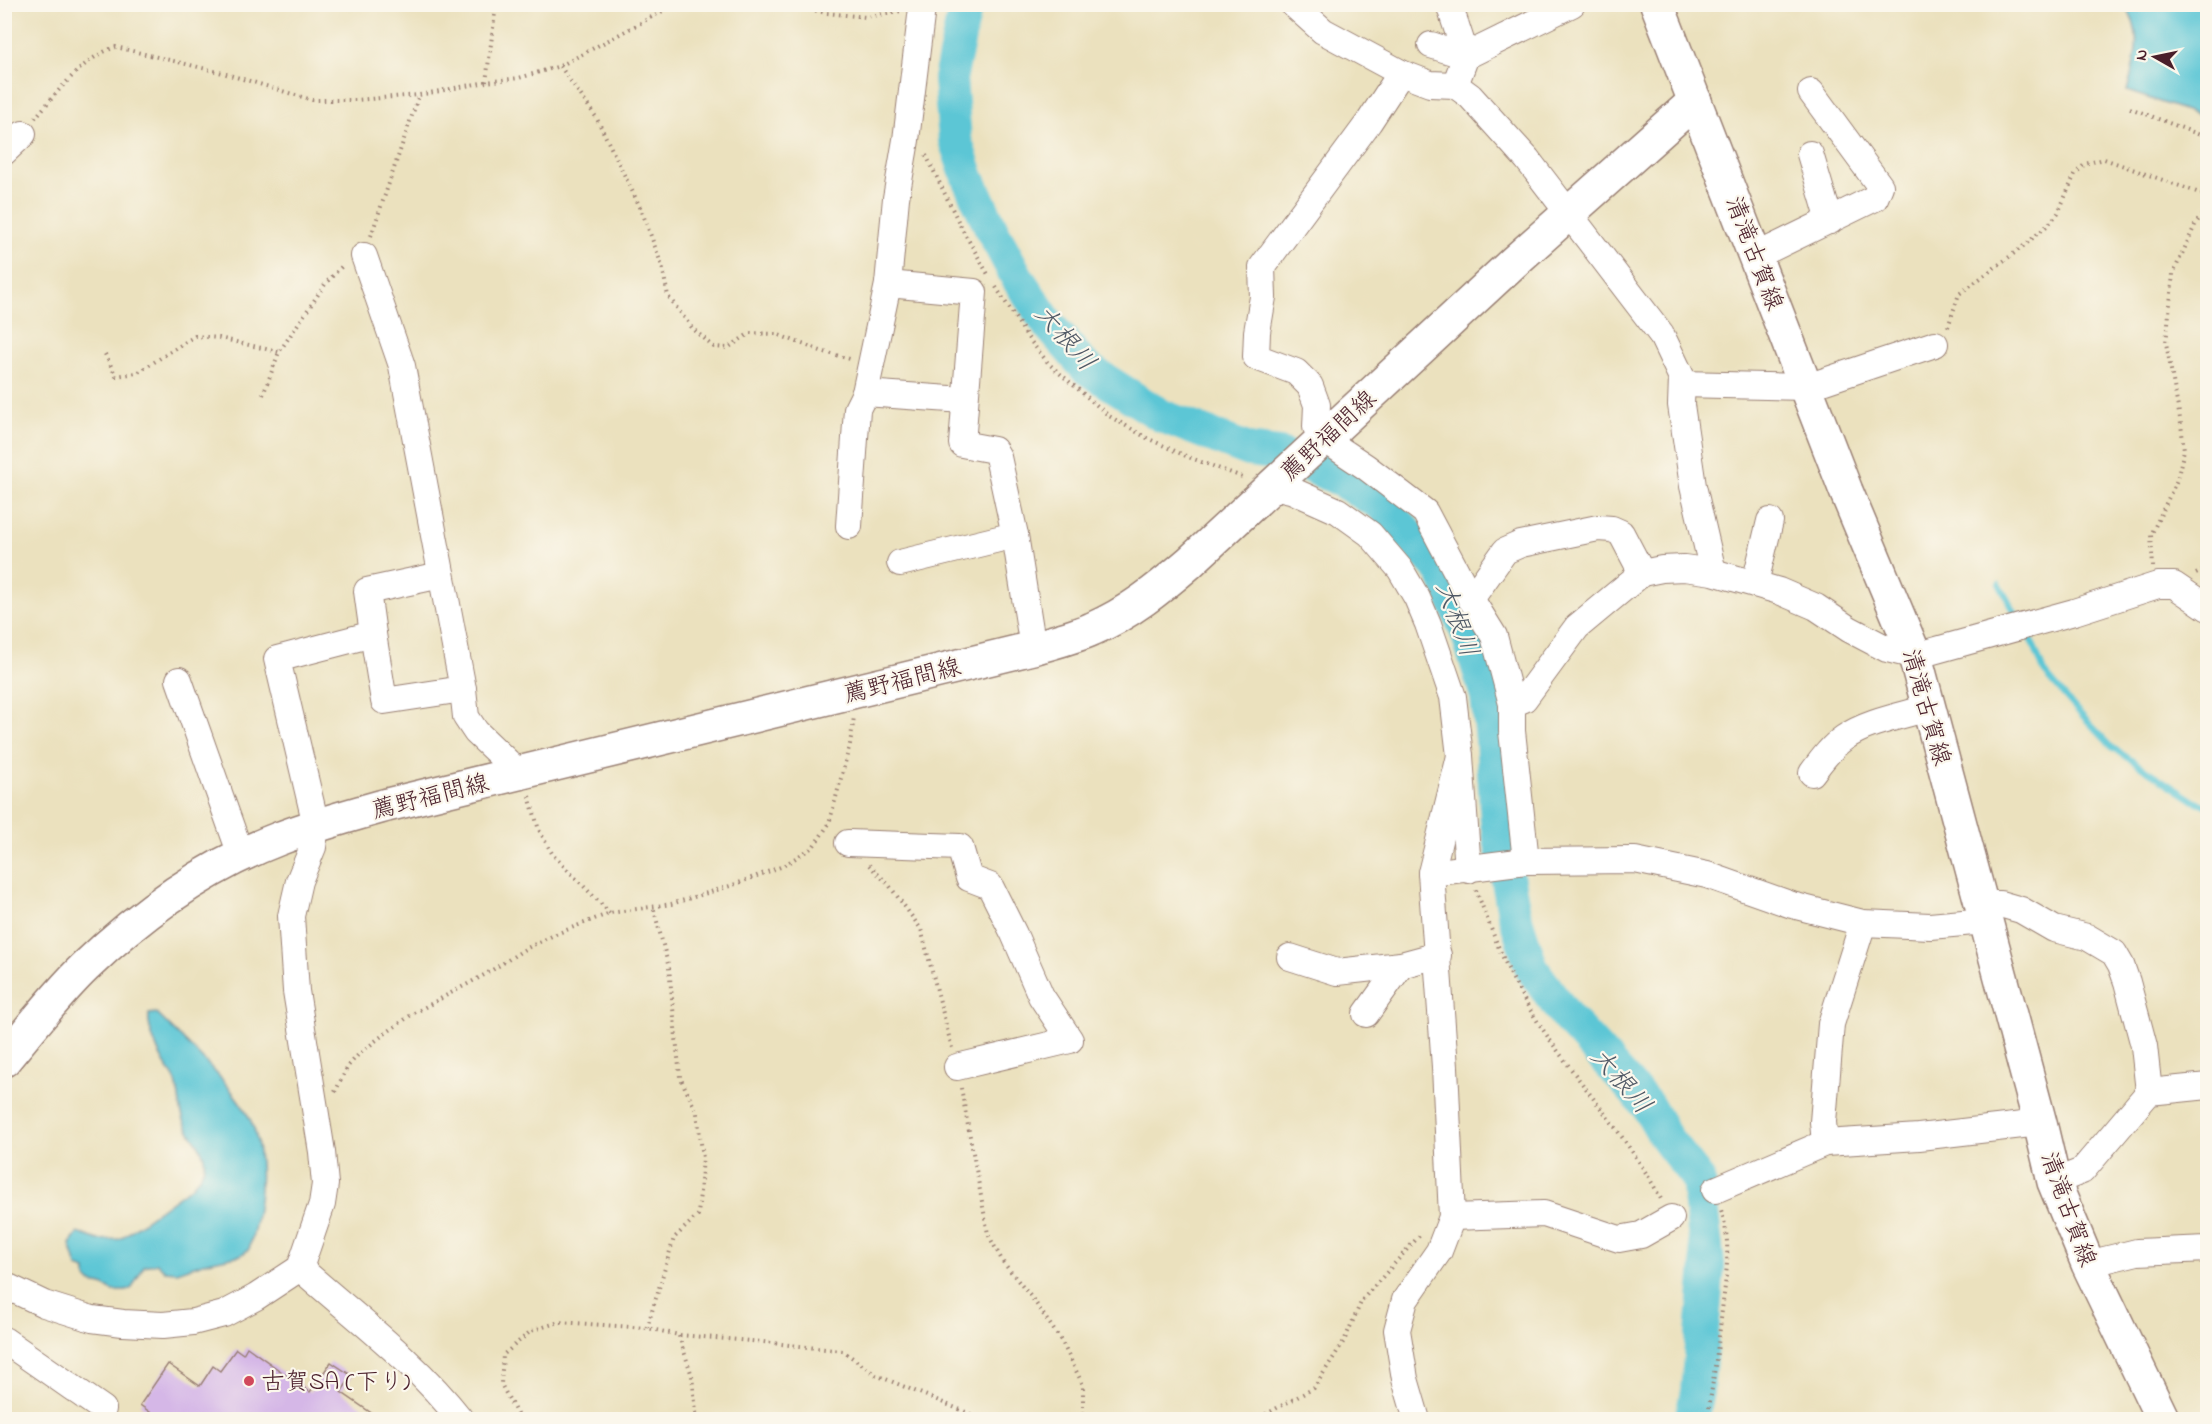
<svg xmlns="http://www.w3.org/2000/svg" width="2212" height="1424" font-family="'Indie Flower','Klee One',sans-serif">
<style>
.water{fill:#5bc6d5;stroke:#527280;stroke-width:1.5}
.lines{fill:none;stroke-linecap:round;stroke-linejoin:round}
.stream{stroke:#5bc6d5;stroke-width:6}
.river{stroke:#5bc6d5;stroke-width:34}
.building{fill:#d5b7e7}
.minor-casing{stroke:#9a8074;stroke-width:28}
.major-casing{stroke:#9a8074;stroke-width:36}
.path{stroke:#9a8074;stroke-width:4;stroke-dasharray:1.5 4.5;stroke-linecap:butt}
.minor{stroke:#fff;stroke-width:26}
.major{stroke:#fff;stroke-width:33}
.poi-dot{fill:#d1495b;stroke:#fbf7ec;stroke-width:2}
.labels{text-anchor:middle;stroke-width:4.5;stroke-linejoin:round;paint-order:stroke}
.street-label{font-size:24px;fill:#4a1f2b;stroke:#fbf7ec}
.poi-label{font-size:24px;fill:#4a1f2b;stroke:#fbf7ec;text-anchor:start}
.water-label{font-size:26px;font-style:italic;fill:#505966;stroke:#fbf7ec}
</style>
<rect width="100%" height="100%" fill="#fbf7ec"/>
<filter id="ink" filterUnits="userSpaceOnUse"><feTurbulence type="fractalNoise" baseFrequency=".0167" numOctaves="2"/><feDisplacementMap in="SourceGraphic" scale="12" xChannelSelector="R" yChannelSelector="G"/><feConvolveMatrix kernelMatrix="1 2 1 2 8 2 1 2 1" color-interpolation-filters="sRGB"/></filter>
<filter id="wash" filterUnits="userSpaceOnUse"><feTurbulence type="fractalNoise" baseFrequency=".008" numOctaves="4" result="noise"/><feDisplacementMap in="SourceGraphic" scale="24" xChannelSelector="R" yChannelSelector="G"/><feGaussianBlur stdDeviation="1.35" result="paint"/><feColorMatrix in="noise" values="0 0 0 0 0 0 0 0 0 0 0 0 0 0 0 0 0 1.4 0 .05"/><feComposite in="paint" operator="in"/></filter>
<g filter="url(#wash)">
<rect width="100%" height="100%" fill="#ebe1be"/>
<!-- water -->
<g class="water">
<path d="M2124,5H2207V118L2127,91C2135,60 2145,32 2124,5Z"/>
<path d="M156,1013C184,1041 245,1094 255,1132C265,1170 260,1212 249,1249L241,1255L203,1263L177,1272L165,1271L157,1263L144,1266L132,1288L126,1291H113L102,1285L91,1283L86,1278V1270L77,1267L70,1244L78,1233L98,1240L120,1239L191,1187C219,1158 197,1149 185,1123C179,1111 180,1095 176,1082C173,1075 167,1068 164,1062C157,1050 147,1028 149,1014Z"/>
</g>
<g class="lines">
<!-- stream -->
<g class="stream">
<path d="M1999,584L2019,620"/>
<path d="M2026,632L2035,648L2044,672L2076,709L2113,748L2194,801L2208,806"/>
</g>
<!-- river -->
<path class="river" d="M966,4L950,79L955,140L968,178L993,232L1018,279L1048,324L1086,368L1162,416L1249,450L1280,454L1335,477L1381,504L1442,571L1468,635L1487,696L1492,739L1497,823L1514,913L1532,969L1566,1016L1647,1105L1666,1138L1698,1179L1708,1265L1697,1392L1691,1420"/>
</g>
<g id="blocks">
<!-- building -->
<path class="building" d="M247,1347L310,1392L331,1362L352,1376L341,1392L380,1419H160L140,1405L168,1364L200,1386L213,1366L220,1371L236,1349L243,1354Z"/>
</g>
</g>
<g filter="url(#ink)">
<use href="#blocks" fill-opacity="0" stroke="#9a8074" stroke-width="1.5"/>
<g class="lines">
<defs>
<g id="minor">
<path d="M1293,4L1323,31L1401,73L1430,84L1455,85L1470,96L1527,159L1661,334L1682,378L1681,405L1693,486L1713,572"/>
<path d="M1449,4L1466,56"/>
<path d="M922,8L906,140L896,198L888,284L865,393L964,400"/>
<path d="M1431,45L1466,56"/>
<path d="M1401,73L1369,122L1262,267L1263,297L1257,332L1256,357L1296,372L1310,386L1317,405L1316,427L1324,439L1366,467L1425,512L1471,599L1494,636L1512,704V731L1526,861"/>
<path d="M1455,85L1466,56L1572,4"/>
<path d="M4,152L23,134"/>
<path d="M1810,154L1830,221"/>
<path d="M364,256L402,366L463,689L466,717L476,732L520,774"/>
<path d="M1756,256L1875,198L1880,186L1811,92"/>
<path d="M888,284L974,292L962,444L994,450L998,457L1015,535L1033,648"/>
<path d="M1682,384L1807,387L1935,344"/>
<path d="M1274,486L1291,490L1338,511L1370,534L1400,569L1417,598L1428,624L1453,697L1460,756L1468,870"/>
<path d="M849,526L857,409L865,393"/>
<path d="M900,563L1015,535"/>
<path d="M1755,583L1770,521"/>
<path d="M1471,599L1505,551L1521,544L1598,528L1612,529L1621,533L1642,573"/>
<path d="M373,634L384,701L463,689"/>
<path d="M179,680L241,855"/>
<path d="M1512,704L1524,699L1577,627L1642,573L1662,569L1684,568L1713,572L1779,591L1816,607L1849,629L1887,649L1915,656L2074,612L2158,585H2174L2208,608"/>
<path d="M1812,773C1821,761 1831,747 1844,738C1867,722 1901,716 1928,708"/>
<path d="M848,843L960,847L969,878L990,886L1014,934L1041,996L1070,1040L957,1067"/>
<path d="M1431,873L1526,861L1635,860L1707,875L1792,905L1863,923L1930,926L1985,921"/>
<path d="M1980,904H2000L2021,910L2054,929L2087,937L2114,953L2121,965L2127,982L2144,1046L2149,1092"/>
<path d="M1290,957L1337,972L1401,965L1438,955"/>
<path d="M1366,1014L1401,965"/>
<path d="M1825,1143L1823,1122L1831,1024L1863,923"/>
<path d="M2054,1182L2082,1171L2149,1092L2208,1086"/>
<path d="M1715,1190L1825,1143L1919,1137L2040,1123"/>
<path d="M1452,1217L1544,1214L1619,1239L1641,1235L1671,1218"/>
<path d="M2088,1264L2137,1252L2208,1249"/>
<path d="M300,1268C355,1317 415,1361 461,1420"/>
<path d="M4,1285L44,1304L92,1319L123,1323L163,1325L193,1322L224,1314L256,1297L300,1268L322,1204L325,1184L322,1152L296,991L291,916L299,881L313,847L316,825L277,659L373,634L367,591L441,575"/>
<path d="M4,1340L103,1409"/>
<path d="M1417,1420L1405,1379L1397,1330L1405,1300L1439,1251L1452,1217L1445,1067L1431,873L1460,756"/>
</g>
<g id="major">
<path d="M1657,4L1846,491L1915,656L2040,1123L2054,1182L2088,1264L2163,1420"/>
<path d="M4,1060C31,1028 56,995 85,967C141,913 205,867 278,839C314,825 351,815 387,805L1033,648C1053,642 1074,637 1092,629C1128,614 1160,588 1189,563L1515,261L1695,101"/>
</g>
</defs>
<!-- minor casing -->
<use href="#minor" class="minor-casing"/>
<!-- major casing -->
<use href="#major" class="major-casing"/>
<!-- path -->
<g class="path">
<path d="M786,4L826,13L866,17L901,11"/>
<path d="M560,66L596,117L641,209L662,266L668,296L692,328L714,347L728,348L750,333L776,334L821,351L850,359"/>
<path d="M486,82L495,13V4"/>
<path d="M2130,108L2208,138"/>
<path d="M35,118C57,93 83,57 116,47L223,73L312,100H356L419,95L486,82L519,78L560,66L676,4"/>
<path d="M926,155L961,227L989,276"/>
<path d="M371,236L419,95"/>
<path d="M996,287L1028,338L1049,364L1109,416L1147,438L1188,457L1245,478"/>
<path d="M1948,327L1959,294L2020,249L2048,225L2058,213L2075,174L2085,164L2104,159L2208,196"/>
<path d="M105,354L116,376L137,373L195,336L219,338L279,352"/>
<path d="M263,395L279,352L326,283L344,264"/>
<path d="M2153,567L2151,535L2177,480L2184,450L2181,424L2166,343L2173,274L2196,223L2208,207"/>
<path d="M2196,574L2208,568"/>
<path d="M529,796L539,830L553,855L610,913"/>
<path d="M869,865L889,885L921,929L952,1048"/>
<path d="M1476,890C1491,928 1505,968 1526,1003C1567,1072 1625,1130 1662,1201"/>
<path d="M961,1088L988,1234L1003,1262L1035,1302L1062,1342L1083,1385V1420"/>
<path d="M335,1092L348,1066L358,1055L379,1038L414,1013L486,974L525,949L556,934L610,913L671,904L733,885L783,866L813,847L829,824L850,744L854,717"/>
<path d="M647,1328L674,1238L698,1215L703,1158L697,1113L680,1077L669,968L653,906"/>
<path d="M679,1336L692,1376L697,1420"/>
<path d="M520,1420L501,1384L503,1355L531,1331L559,1322L647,1328L679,1335L763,1342L843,1351L876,1375L985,1420"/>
<path d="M1255,1420L1314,1388L1344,1341L1362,1300L1420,1235"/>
<path d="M1707,1420C1713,1383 1718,1347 1722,1310C1726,1277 1732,1242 1721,1210"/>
</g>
<!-- minor -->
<use href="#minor" class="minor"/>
<!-- major -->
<use href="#major" class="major"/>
</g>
</g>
<!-- markers -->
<circle class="poi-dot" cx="249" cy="1381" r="6"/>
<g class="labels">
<!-- street labels -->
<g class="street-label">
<text transform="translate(1755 253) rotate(69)" y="8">清滝古賀線</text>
<text transform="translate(1328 435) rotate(-43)" y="8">薦野福間線</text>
<text transform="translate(902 680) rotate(-14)" y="8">薦野福間線</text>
<text transform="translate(1927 707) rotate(74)" y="8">清滝古賀線</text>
<text transform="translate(430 796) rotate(-14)" y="8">薦野福間線</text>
<text transform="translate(2069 1209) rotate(70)" y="8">清滝古賀線</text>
</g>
<!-- poi labels -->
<g class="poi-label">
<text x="261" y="1389">古賀SA (下り)</text>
</g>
<!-- water labels -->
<g class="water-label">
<text transform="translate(1066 337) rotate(49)" y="9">大根川</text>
<text transform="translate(1458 619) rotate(70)" y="9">大根川</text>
<text transform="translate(1622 1080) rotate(49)" y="9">大根川</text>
</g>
</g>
<!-- margin -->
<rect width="2212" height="1424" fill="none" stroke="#fbf7ec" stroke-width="24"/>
<!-- north arrow -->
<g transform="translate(2155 57) rotate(279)" stroke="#fbf7ec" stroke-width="4.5" paint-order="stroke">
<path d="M0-4.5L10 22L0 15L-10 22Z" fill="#4a1f2b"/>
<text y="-9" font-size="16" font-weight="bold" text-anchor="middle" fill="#4a1f2b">N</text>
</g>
</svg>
